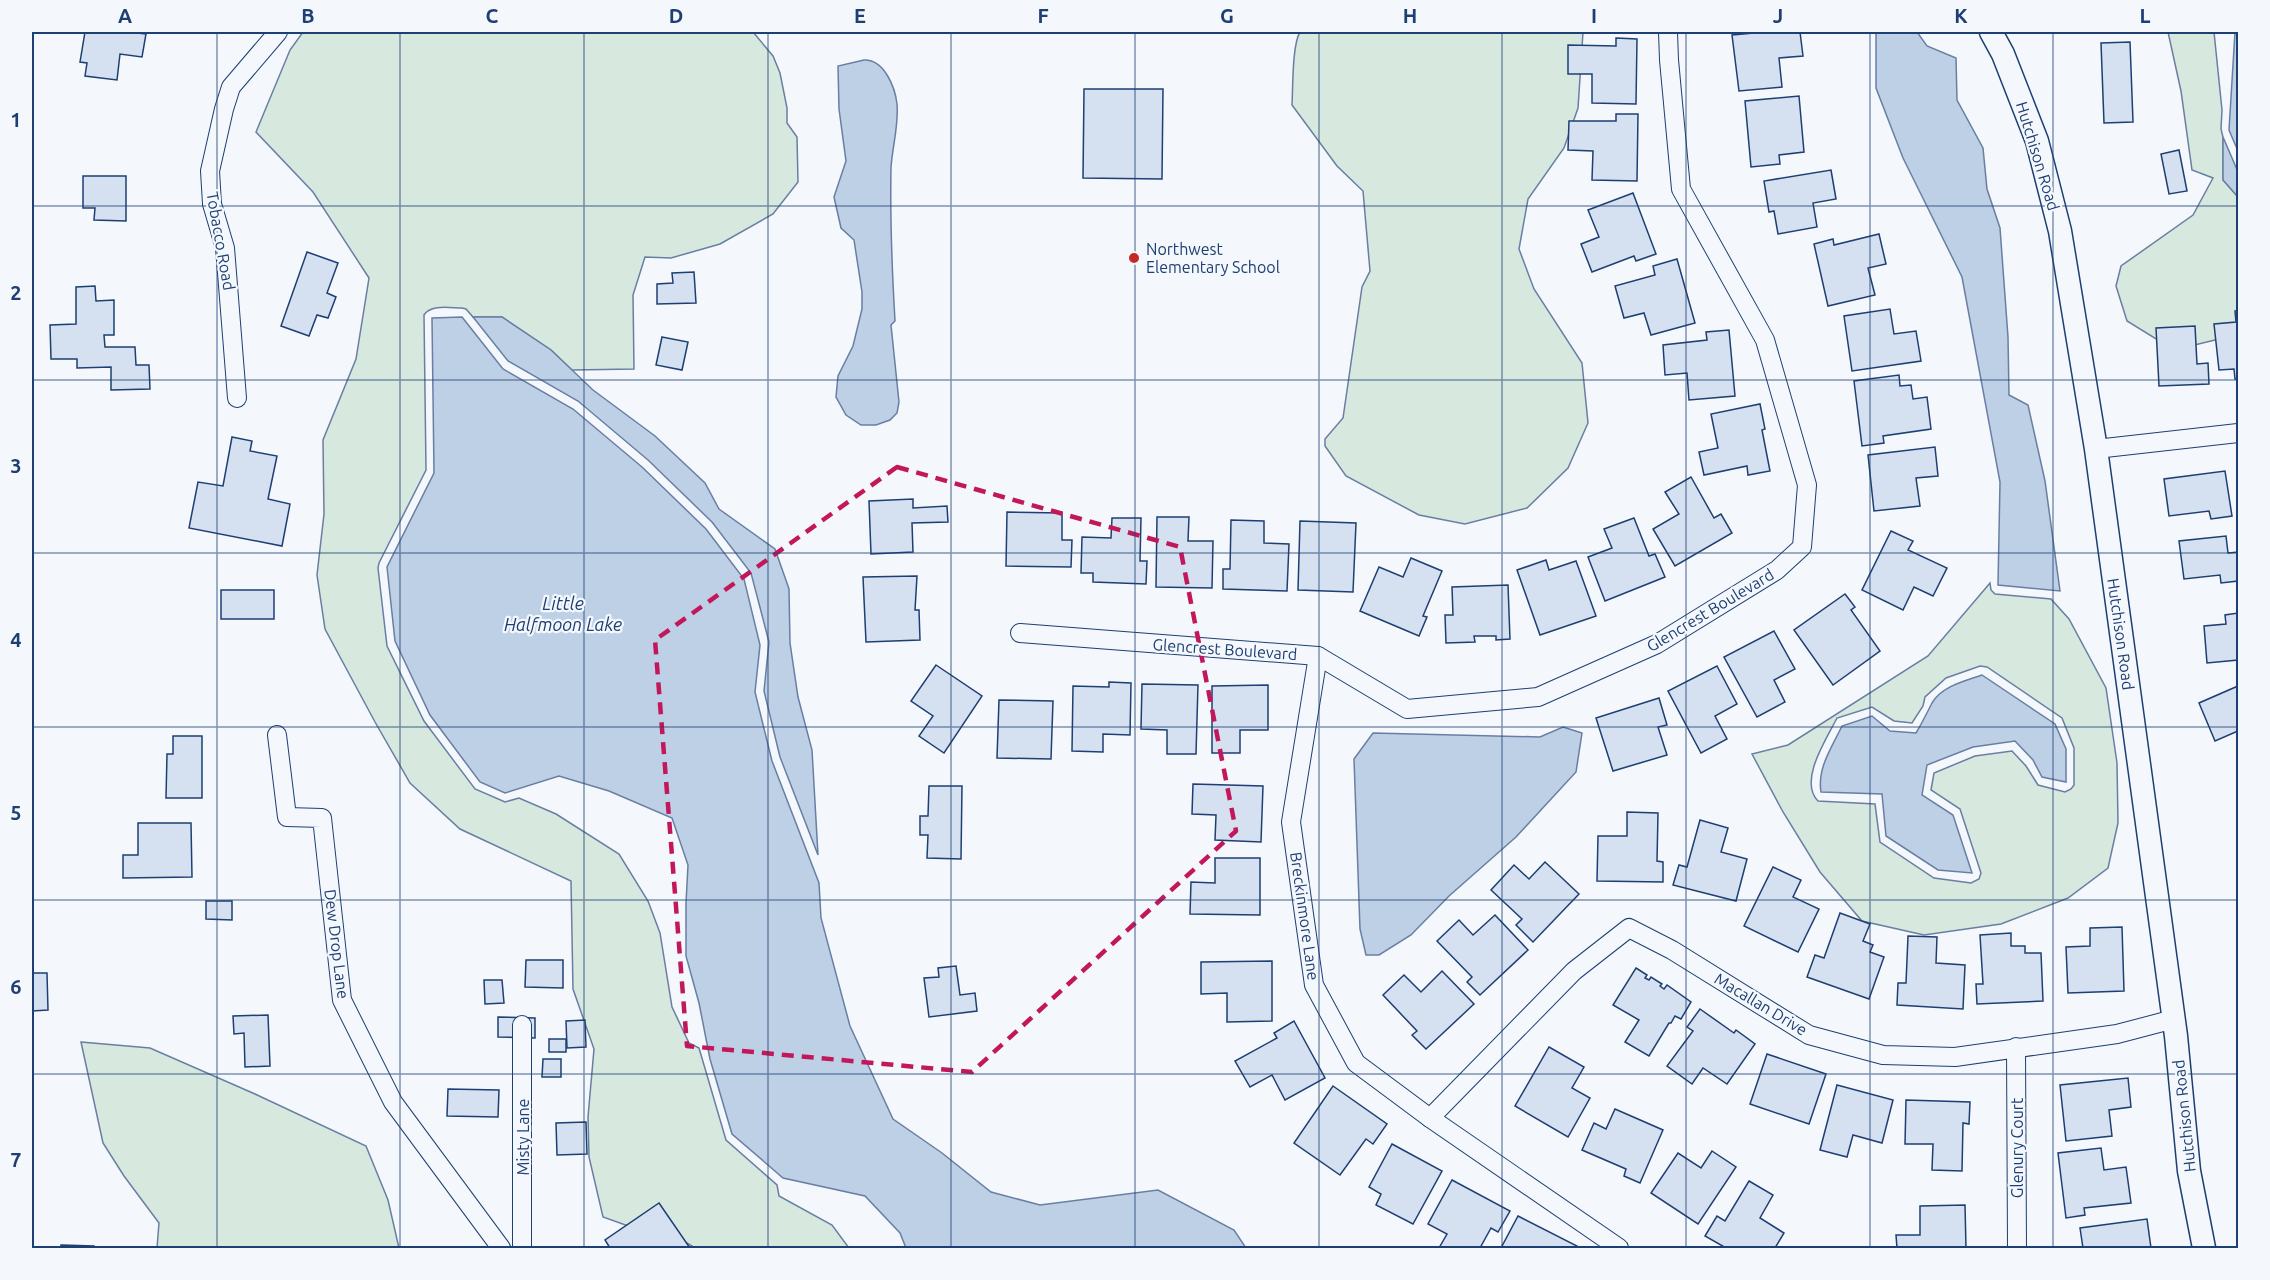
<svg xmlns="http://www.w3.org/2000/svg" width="2270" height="1280" font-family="Ubuntu,sans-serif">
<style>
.green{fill:#d7e8df;stroke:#687fa3;stroke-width:1.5;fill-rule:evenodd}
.water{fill:#bed0e5;stroke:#687fa3;stroke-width:1.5}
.building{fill:#d5e0f0;stroke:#1d3f73;stroke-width:1.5}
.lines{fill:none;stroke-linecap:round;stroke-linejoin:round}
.minor-casing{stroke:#1d3f73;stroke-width:20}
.tertiary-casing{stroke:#1d3f73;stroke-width:25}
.minor{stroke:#f4f7fb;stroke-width:18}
.tertiary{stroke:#f4f7fb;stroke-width:22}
.marked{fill:none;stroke:#c2185b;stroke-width:4.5;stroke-dasharray:12 8;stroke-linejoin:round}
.grid{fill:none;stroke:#1d3f73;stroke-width:1.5;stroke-opacity:0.55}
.poi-dot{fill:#c62828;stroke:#f4f7fb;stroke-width:2}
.labels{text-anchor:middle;stroke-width:4.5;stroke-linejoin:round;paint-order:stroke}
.street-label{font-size:16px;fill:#1d3f73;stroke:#f4f7fb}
.poi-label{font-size:16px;fill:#1d3f73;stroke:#f4f7fb;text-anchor:start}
.water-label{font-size:18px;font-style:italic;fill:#1d3f73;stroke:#f4f7fb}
.neatline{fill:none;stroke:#1d3f73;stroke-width:2}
.grid-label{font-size:20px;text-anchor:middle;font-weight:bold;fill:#1d3f73}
</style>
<rect width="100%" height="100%" fill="#f4f7fb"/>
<!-- green -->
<g class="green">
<path d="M303,32H753L773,56L780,73L787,108V123L797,137L798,182L773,214L720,244L671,258L645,257L633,295L634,369L572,370L551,350L502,317H473L466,309L462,308C450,308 431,304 424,315L426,470L379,563L378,568L387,646L424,721L475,789L505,802L519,798L556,814L619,854L648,901L660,933L672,1007L689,1043L699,1048L726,1140L777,1185L779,1196L832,1225L849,1248H695L687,1243L659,1237L603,1217L589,1157L588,1117L594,1049L573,989L571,881L460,829L410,783L375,722L325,629L317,575L324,514L323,440L356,359L369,278L313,192L256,132L290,50Z"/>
<path d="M1300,32H1583L1578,108L1564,148L1528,199L1519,249L1534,289L1582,363L1588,423L1568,468L1527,508L1465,524L1419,515L1346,476L1325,446V439L1343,418L1362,287L1370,271L1363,191L1337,166L1292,105C1293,88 1292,45 1300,32Z"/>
<path d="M2168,32H2214L2222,110L2221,129L2223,137V180L2238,197V331L2215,340L2174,350L2127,321L2116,286L2121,266L2193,215L2213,178L2192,170L2181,91Z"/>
<path d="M1990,583L1991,590L1995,594L2051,599L2069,619L2106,688L2117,763L2118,823L2108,868L2068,898L2001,924L1924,935L1862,921L1820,872L1783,812L1752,754L1788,745L1928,656ZM1980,666L1987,667L2062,718L2074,748V785L2071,789L2065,792L2038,785L2026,766L2012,751L1975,756L1934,773L1931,790L1960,809L1981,873L1979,879L1971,883L1934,878L1880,842L1875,804L1818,801C1798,781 1827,738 1837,718L1872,707L1894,721L1912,723L1923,706L1925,697L1946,678Z"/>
<path d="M81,1042L150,1048L255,1094L366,1146L388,1200L399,1248H157L159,1223L124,1176L103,1143Z"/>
</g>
<!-- water -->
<g class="water">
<path d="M1876,32H1917L1927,46L1956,58L1957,100L1983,148L1987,189L2000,228L2008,337L2009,395L2028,405L2045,481L2060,591L1998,585L2000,482L1962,277L1903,158L1876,88Z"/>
<path d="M2235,32H2238V151L2229,130Z"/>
<path d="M864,60C884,59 895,87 897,104C899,125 892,148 891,168C890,219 892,270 895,321L891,325L899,402L897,413L890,420L876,425H861L846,415L836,397L838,376L853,346L862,309V292L854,240L841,228L834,197L846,161L839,109L838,66Z"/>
<path d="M2223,137L2238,172V197L2223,180Z"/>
<path d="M462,317L503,369L573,409L642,467L706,529L744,579L760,645L755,692L772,761L819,883L821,918L850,1026L893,1119L942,1153L991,1192L1040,1205L1158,1190L1234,1230L1246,1248H906L900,1233L865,1196L783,1178L732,1134L710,1059L699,1003L686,956V903L688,865L672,818L609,791L559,776L505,793L480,782L430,715L395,641L387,567L434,473L432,318Z"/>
<path d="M473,317H502L551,350L593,390L655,436L705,483L719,509L775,549L789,589L790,643L798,697L812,750L818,855L780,757L764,691L769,642L751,573L712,522L648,460L578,401L508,361Z"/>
<path d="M1982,675L2055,724L2066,749V782L2042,777L2033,760L2015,741L1973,747L1927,765L1922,795L1953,815L1972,873L1938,870L1886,836L1882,794L1821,792C1817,768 1832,747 1842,726L1872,716L1890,731L1916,733C1922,723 1927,713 1932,703C1942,686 1965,681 1982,675Z"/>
<path d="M1563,727L1582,733L1576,772L1516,837L1449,896L1411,935L1379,955H1366L1360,929L1354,759L1373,733L1540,737Z"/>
</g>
<!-- building -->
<g class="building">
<path d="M85,32H129L146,34L142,57L120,54L117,80L85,76L87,63L80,62Z"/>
<path d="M1765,32H1800L1803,56L1779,58L1782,87L1739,91L1732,35Z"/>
<path d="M1616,38L1637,39L1636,104L1592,103V74H1568V45L1616,46Z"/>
<path d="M2130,42L2133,122L2104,123L2101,43Z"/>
<path d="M1084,89H1163L1162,179L1083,178Z"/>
<path d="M1799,96L1804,152L1779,155L1780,164L1751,167L1745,101Z"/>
<path d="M1616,114H1638L1637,181L1592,180L1593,151L1568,150L1569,121H1616Z"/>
<path d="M2179,150L2187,191L2169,194L2161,154Z"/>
<path d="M1831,170L1836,199L1813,203L1817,227L1778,234L1774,211L1769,212L1764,181Z"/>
<path d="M83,176H126V221L94,220L95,208H83Z"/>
<path d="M1633,193L1656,254L1636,261L1634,256L1592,272L1581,244L1599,237L1588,210Z"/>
<path d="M1879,234L1886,264L1868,268L1875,295L1828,306L1814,244L1833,239L1834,245Z"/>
<path d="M307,252L338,263L327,293L336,297L328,318L317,315L309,336L281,326Z"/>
<path d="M1677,259L1695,323L1651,335L1644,313L1624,318L1615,286L1655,275L1653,266Z"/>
<path d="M694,272L696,303L657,304V284L673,283L672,273Z"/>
<path d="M95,286L96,301L114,300V335H104L105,347H135L136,365H149L150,389L111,390V367L77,368V359H51L50,325L76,324V287Z"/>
<path d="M1890,309L1894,334L1916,331L1921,361L1852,371L1844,316Z"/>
<path d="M2238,310V379H2235L2234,369L2219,370L2214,324L2236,322L2235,311Z"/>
<path d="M2195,326L2197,364L2208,363L2209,384L2159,386L2156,328Z"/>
<path d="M1729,330L1735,396L1689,400L1687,373L1665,375L1663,345L1707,340L1706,332Z"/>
<path d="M662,337L688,342L682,370L656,365Z"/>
<path d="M1899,375L1900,386L1911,385L1913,399L1927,397L1931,429L1883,436L1884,443L1862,446L1854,381Z"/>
<path d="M1760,404L1765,429L1762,430L1770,471L1748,475L1747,466L1704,475L1699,452L1718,448L1711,414Z"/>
<path d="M232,437L252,441L250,451L277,456L268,499L290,504L282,546L189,528L198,482L223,486Z"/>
<path d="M1935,447L1938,476L1916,478L1920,506L1874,511L1868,455Z"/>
<path d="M2225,471L2232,516L2211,519L2209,511L2169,516L2164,479Z"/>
<path d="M1691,477L1714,518L1721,514L1732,533L1675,566L1653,529L1679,514L1665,492Z"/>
<path d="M913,499V508L947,506L948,522L912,523L913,552L871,554L869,501Z"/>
<path d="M1007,512L1062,513V540H1072L1071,567L1006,566Z"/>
<path d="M1157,517H1189L1188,541H1213L1212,588L1156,587Z"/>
<path d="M1112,518H1141L1140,561H1147L1146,584L1093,582V573H1081L1082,537L1111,538Z"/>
<path d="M1634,518L1649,556L1655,554L1665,577L1605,601L1588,557L1612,548L1604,529Z"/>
<path d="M1231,520L1264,521V543L1289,544L1287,591L1223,589V569H1230Z"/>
<path d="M1300,521L1356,523L1353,592L1298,590Z"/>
<path d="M1891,531L1913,541L1908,550L1947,568L1933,596L1914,587L1903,610L1862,590Z"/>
<path d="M2226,536L2228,553L2238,552V581L2221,583L2220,575L2184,579L2179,541Z"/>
<path d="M1411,558L1442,571L1423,616L1427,617L1419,636L1360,611L1379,567L1403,577Z"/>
<path d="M1546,560L1549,570L1576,561L1596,616L1540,635L1517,570Z"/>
<path d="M917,576L915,610H919L920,640L866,642L863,577Z"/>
<path d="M1508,585L1510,639L1496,640V636H1474L1475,642L1446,643L1445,615H1453L1452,587Z"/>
<rect x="221" y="590" width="53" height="29"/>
<path d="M1845,594L1855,607L1851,610L1880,651L1833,685L1794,630Z"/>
<path d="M2238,613V660L2207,663L2204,626L2226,624L2225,615Z"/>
<path d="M1774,631L1795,669L1774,680L1785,702L1757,717L1724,657Z"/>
<path d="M936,665L982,696L944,753L919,736L933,716L911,701Z"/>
<path d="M1717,666L1737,704L1715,716L1727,739L1701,753L1668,691Z"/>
<path d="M1109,682L1131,683L1130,735L1103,734V752L1072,751L1073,686L1109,687Z"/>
<path d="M1142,684L1198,685L1196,754H1167V730L1141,729Z"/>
<path d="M1268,685V730H1240V753H1212V686Z"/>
<path d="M2238,686V731L2215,741L2199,703Z"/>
<path d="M1659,698L1667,725L1658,727L1667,755L1613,771L1596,718Z"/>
<path d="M999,700L1053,701L1051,759L997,758Z"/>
<path d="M173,736H202V798H166L167,754H173Z"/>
<path d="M1193,784L1263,786L1261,842L1215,840L1216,815L1192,814Z"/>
<path d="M929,786H962L961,859L927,858L928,835H920V816H928Z"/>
<path d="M1627,812L1658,813L1657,861L1663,862V882L1597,881L1598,836H1627Z"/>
<path d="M1700,820L1728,828L1721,852L1747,859L1736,901L1673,885L1679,865L1687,867Z"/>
<path d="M138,823H191L192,877L123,878V855H138Z"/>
<path d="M1215,858H1260V915L1190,914L1191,882L1215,883Z"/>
<path d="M1545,862L1579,894L1533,942L1516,925L1522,919L1491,890L1514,865L1529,879Z"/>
<path d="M1773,867L1801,880L1793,897L1819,909L1798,952L1744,926Z"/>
<path d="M206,901H232V920L206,919Z"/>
<path d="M1840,913L1870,924L1863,941L1873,945L1870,952L1884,957L1869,999L1807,977L1815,955L1824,958Z"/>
<path d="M1495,915L1528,950L1480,995L1467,982L1472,977L1437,941L1459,920L1473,935Z"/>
<path d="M2122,927L2124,991L2068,993L2066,947L2090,946V928Z"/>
<path d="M2011,933V946H2025V953H2041L2043,1001L1977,1004L1976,984H1983L1980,935Z"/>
<path d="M1908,936L1937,937L1936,963L1965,965L1963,1009L1897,1005L1898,983H1906Z"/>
<path d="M526,960H563V988L525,987Z"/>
<path d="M1272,961V1021L1227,1022V993L1201,994V962Z"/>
<path d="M956,966L960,995L975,993L977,1011L929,1017L924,978L939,977L938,968Z"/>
<path d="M1636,968L1647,975L1645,978L1649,980L1651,977L1662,984L1660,986L1664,989L1667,985L1691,1002L1681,1019L1675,1016L1671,1023H1669L1649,1056L1625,1042L1639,1020L1613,1005Z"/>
<path d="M1442,971L1474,1004L1426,1049L1412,1035L1417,1031L1383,995L1404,975L1421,992Z"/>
<path d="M32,973H47L48,1010L32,1011Z"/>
<path d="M484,980H502L504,1003L485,1004Z"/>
<path d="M1700,1009L1734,1033L1736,1030L1755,1044L1727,1084L1703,1068L1692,1084L1667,1066L1693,1031L1687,1027Z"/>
<path d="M268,1015L270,1066L245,1067L244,1033L234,1034L233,1016Z"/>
<path d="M498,1017L535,1018V1038L498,1037Z"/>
<path d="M585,1020L586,1047L567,1048L566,1021Z"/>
<path d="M1294,1021L1325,1078L1285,1100L1272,1075L1250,1087L1235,1061L1277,1038L1274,1033Z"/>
<rect x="549" y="1039" width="17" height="13"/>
<path d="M1549,1047L1584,1067L1572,1088L1590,1098L1568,1137L1515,1106Z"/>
<path d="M1767,1054L1826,1074L1809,1124L1750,1104Z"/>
<path d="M543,1059H561V1077H542Z"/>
<path d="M2128,1078L2131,1107L2109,1110L2112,1136L2066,1141L2060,1085Z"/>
<path d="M1837,1085L1893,1100L1882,1143L1853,1135L1847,1157L1820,1150Z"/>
<path d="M1333,1086L1387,1124L1373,1144L1366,1139L1340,1175L1294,1143Z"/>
<path d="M448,1089L499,1090L498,1117L447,1116Z"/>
<path d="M1906,1100L1970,1102L1969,1124L1963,1123L1962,1171L1932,1170L1933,1144H1905Z"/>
<path d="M1615,1109L1663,1130L1640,1183L1624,1176L1626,1169L1582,1150L1594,1123L1606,1129Z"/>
<path d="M586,1122L587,1154L557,1155L556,1123Z"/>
<path d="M1392,1144L1442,1171L1413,1224L1376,1205L1381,1194L1369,1187Z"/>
<path d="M2101,1148L2104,1170L2126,1167L2131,1203L2084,1208L2085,1215L2066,1218L2058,1153Z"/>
<path d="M1712,1151L1736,1167L1698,1224L1651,1193L1678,1153L1701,1168Z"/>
<path d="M1452,1180L1510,1211L1498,1232L1491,1228L1480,1248H1439L1447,1234L1428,1224Z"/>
<path d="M1749,1181L1773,1195L1760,1218L1784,1233L1775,1248H1726L1705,1236L1717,1216L1725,1221Z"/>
<path d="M659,1203L690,1248H610L605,1240Z"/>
<path d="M1965,1205L1966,1248H1897L1896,1235H1920V1206Z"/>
<path d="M1518,1216L1577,1246L1576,1248H1501Z"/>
<path d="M2147,1219L2151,1248H2083L2080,1228Z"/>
<path d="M61,1245L94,1246V1248H61Z"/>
</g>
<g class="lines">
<defs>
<g id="minor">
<path d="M237,398L225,248L212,204L210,171L224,109L231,87L278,32"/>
<path d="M2096,449L2238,433"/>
<path d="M1020,633L1318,656L1407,709L1538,697L1657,644L1777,570L1802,547L1807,485L1765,340L1681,189L1669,60L1668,32"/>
<path d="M1318,656L1291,822L1314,985L1356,1063L1430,1118L1619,1248"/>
<path d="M277,735L287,817L322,818L342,1000L393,1102L501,1248"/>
<path d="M522,1025V1248"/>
<path d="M2016,1047L2017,1248"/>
<path d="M1430,1118L1574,971L1629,928L1672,950L1809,1035L1883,1055L1955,1057L2117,1034L2174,1019"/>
</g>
<path id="tertiary" d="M1991,32L2003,54L2037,141L2060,231L2096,449L2176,1036L2189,1171L2204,1248"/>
</defs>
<!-- minor casing -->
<use href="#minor" class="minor-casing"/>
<!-- tertiary casing -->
<use href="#tertiary" class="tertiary-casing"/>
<!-- minor -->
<use href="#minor" class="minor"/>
<!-- tertiary -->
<use href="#tertiary" class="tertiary"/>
</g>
<!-- marked area -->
<path class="marked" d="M897,467L1180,547L1236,831L972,1072L687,1046L655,640Z"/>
<!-- grid -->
<path class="grid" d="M217,32V1248M400,32V1248M584,32V1248M768,32V1248M951,32V1248M1135,32V1248M1319,32V1248M1502,32V1248M1686,32V1248M1870,32V1248M2053,32V1248M32,206H2238M32,380H2238M32,553H2238M32,727H2238M32,900H2238M32,1074H2238"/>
<!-- markers -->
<circle class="poi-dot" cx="1134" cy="258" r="6"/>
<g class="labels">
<!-- street labels -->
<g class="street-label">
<text transform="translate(2038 156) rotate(73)" y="6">Hutchison Road</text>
<text transform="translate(221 241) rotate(80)" y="6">Tobacco Road</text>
<text transform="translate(1710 610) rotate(-31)" y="6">Glencrest Boulevard</text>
<text transform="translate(2121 634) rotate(82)" y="6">Hutchison Road</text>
<text transform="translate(1225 649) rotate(4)" y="6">Glencrest Boulevard</text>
<text transform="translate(1305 916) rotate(82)" y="6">Breckinmore Lane</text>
<text transform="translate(337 944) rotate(83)" y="6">Dew Drop Lane</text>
<text transform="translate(1761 1004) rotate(31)" y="6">Macallan Drive</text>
<text transform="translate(2184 1116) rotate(-96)" y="6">Hutchison Road</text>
<text transform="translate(523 1137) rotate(-90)" y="6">Misty Lane</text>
<text transform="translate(2017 1148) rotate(-90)" y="6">Glenury Court</text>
</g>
<!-- poi labels -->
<g class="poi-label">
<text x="1146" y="255">Northwest<tspan x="1146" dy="18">Elementary School</tspan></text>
</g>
<!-- water labels -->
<g class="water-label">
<text x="563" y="610">Little<tspan x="563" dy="21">Halfmoon Lake</tspan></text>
</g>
</g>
<!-- border -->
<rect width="2270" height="1280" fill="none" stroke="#f4f7fb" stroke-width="66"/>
<rect x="33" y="33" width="2204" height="1214" class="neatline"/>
<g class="grid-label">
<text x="125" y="23">A</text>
<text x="308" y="23">B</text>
<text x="492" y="23">C</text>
<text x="676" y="23">D</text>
<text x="860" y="23">E</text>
<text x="1043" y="23">F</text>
<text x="1227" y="23">G</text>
<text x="1410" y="23">H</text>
<text x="1594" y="23">I</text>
<text x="1778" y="23">J</text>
<text x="1961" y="23">K</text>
<text x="2145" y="23">L</text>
<text x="16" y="127">1</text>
<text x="16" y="300">2</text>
<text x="16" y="473">3</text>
<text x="16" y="647">4</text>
<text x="16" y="820">5</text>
<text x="16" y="994">6</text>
<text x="16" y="1167">7</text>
</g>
</svg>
